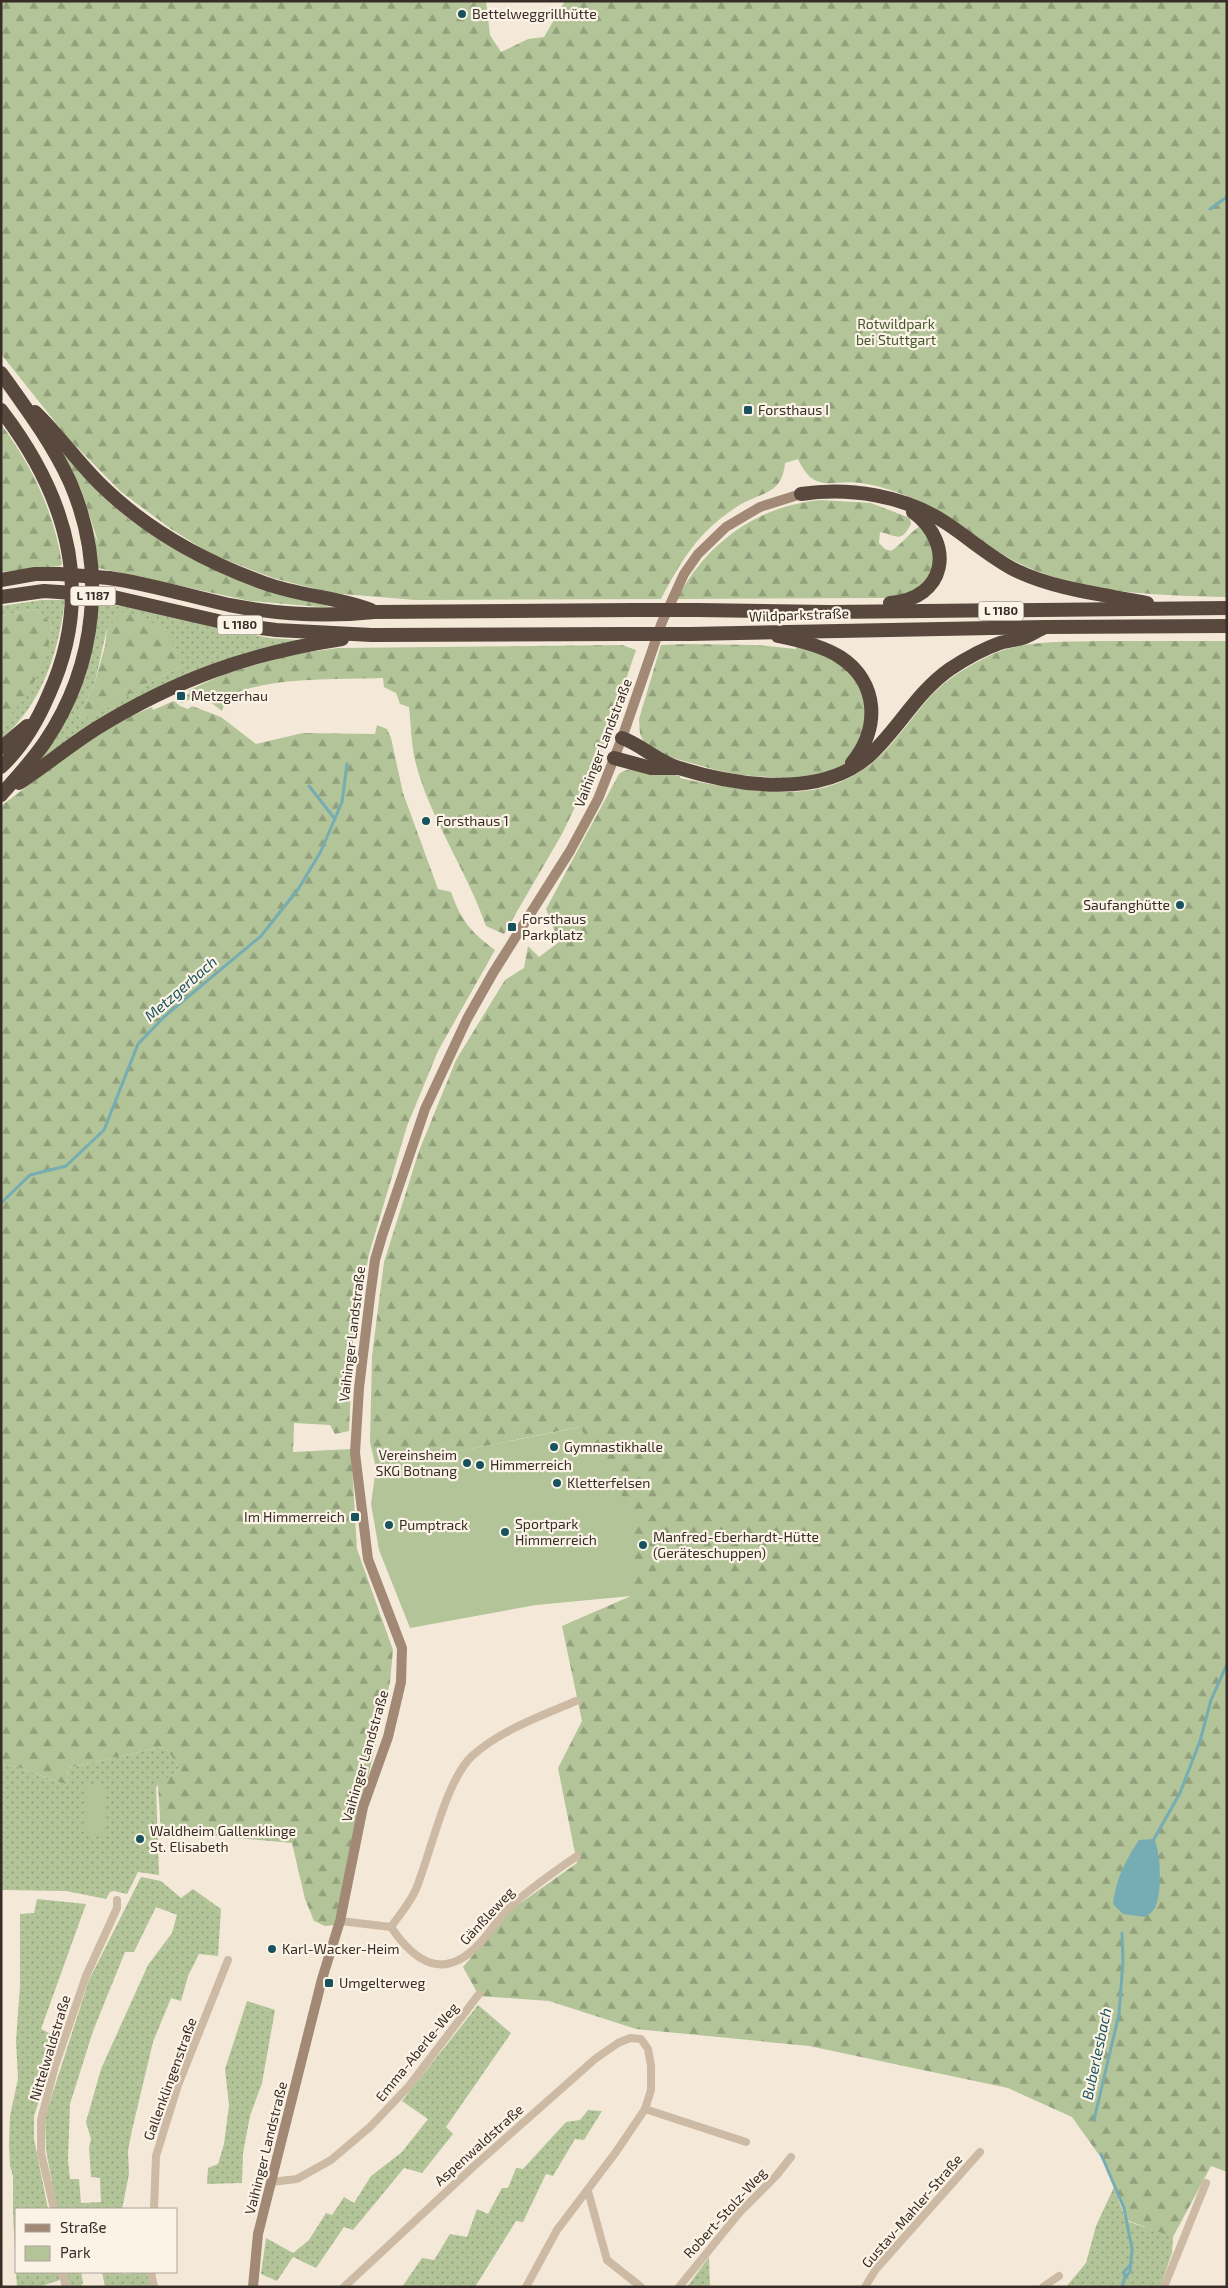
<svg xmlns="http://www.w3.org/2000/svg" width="1228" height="2288" font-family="'Exo 2',sans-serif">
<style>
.green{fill:url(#green-dots);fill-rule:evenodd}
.forest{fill:url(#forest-firs)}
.pitch{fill:#b2c498}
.water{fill:#76acb3}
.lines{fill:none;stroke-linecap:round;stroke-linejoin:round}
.stream{stroke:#76acb3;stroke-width:3}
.street{stroke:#cdbaa4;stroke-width:8}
.secondary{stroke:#a18975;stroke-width:10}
.highway{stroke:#59483d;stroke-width:14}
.highway-bridge{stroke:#59483d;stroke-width:14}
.poi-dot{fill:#18525d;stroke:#fbf3e6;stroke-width:2}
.labels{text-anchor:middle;stroke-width:4.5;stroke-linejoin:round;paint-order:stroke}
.shield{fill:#fbf3e6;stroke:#726860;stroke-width:1}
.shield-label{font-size:12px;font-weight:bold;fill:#382d26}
.poi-label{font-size:14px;fill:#382d26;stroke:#fbf3e6;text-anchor:start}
.park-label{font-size:14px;fill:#425828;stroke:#fbf3e6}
.street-label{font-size:14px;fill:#382d26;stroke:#fbf3e6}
.water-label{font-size:15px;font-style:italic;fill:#18525d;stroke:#fbf3e6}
</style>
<defs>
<pattern id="green-dots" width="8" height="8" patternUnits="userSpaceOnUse" patternTransform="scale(1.25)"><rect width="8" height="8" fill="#b2c498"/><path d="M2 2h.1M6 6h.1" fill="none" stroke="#92a07c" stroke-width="1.8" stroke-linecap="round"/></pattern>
<pattern id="forest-firs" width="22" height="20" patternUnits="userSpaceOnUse" patternTransform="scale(1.25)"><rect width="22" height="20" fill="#b2c498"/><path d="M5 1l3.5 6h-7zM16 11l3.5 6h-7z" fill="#92a07c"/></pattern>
</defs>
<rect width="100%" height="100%" fill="#f4e9d9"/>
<!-- green -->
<g class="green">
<path d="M42,600H65C58,654 43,702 1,740V725C23,703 50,655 52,624L36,609L1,616V606Z"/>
<path d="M99,603L122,606L269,638L300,640L253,652L37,763L90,656ZM107,628L180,667L140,687L85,718L79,716L95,682Z"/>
<path d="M161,1747L168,1751L180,1769L156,1787L159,1875L138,1872L127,1894L114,1891L110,1892L106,1899L66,1891L1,1890V1764L18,1767L67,1785L68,1768Z"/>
<path d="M141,1877L161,1881L181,1898L193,1889L221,1909L218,1956L199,1954L188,1976L181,2001L171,1998L153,2042L132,2130L128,2151L129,2174L122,2209H57L46,2150L45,2117L89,1980ZM156,1907L177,1915L172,1933L148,1965L101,2069L86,2122L91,2139L89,2148L91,2177L100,2178L101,2202L81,2203L79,2179H70L68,2160L70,2104L93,2031L125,1952H134Z"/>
<path d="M37,1899L86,1904L41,2029L59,2038L34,2116V2139L48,2209H16V2270L13,2213V2176L10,2166L9,2145L10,2116L18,2079L16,2041L20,1985V1914L34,1913Z"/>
<path d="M247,2001L275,2010L262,2083L250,2116L243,2153L242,2183L207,2184L208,2168L218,2164L224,2144L229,2105L225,2069Z"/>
<path d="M478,2005L511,2033L446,2127L453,2134L422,2173L404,2168L353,2230L344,2227L316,2268L293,2257L277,2281L261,2274L266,2238L293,2253L309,2240L326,2213L332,2215L344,2197L354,2203L371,2176L402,2152L428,2119L402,2101Z"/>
<path d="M588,2110L602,2111L584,2140L575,2139L553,2176L546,2174L523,2222L516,2221L475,2287H402L422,2258L434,2260L450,2234L467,2237L477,2209L488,2214L502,2188H508L516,2168L523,2169L566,2122L580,2120Z"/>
<path d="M1114,2187L1126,2221L1173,2236L1172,2253L1160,2287H1066L1086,2263L1096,2226Z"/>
<path d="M709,2257L710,2287H687Z"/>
<path d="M16,2272H58L60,2280L38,2287H17Z"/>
<path d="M66,2272H81L83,2283L80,2287H70Z"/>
<path d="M102,2272H122L123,2274L147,2272L150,2286L105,2287Z"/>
</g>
<!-- forest -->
<g class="forest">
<path d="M1,1H486L490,35L501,52L528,39L544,37L565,1H1227V597C1153,595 1075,594 1009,558C973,538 943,511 905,495C891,490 876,485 861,483C831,479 815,495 798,459L785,463C782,495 763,491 738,506C699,531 682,559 661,599L415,600L331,593L273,578L211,554L171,529L120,491L68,438L1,354Z"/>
<path d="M1,424C32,466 54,512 62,564L60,566L1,572Z"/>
<path d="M62,452L104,498L130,520L164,543L332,608L250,601L98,568L92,529L99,545L82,492Z"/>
<path d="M820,500L871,503L910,518L911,524C901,544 896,535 880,532L879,543L885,549L891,551C901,545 914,528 921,526L934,547L933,572L917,592L885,598L677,599C706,543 757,506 820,500Z"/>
<path d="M36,609L52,624C49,663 29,697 1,725V616Z"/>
<path d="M122,612C143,614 162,625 174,644C178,650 179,660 180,667L140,687L93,717L85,718L79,716L95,682L105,646L107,628Z"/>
<path d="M1227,641V2172L1211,2166L1173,2237L1126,2220L1109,2169L1072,2117L1008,2088L809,2046L636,2029L549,2001L479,1996L463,1967L512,1909L577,1863L558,1768L582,1721L562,1626L631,1596L579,1427L376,1468L370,1442L372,1356L384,1262L419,1151L456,1060L505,980L524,968L528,946L539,957L559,942L546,909L619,774C634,762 663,773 680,776V778C701,783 722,786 743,789C797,796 842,794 883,753C900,736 913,716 929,698C946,679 968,666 991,655C1023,640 1063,642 1098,641C1141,641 1184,641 1227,641Z"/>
<path d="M687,644L756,645L796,649V647L808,649L845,666L863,690L867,724L849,761L843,766L838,769L797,779L740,775L720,771L662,755L644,742L640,734L639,719L661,645Z"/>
<path d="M622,645L636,650L601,753L562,834L504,934L486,926C467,871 428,815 415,760C411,743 411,724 409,707L400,704L396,693L384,687L383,678C336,680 268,676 226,697L222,711L205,698L188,700L182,703L179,700L190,693L189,690L227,673L294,654L338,648Z"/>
<path d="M174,701L180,706L188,709L192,706L221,717L256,744L303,733L375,734L377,725L387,729L391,738L403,793L438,889L451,892C461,921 471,932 495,950L438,1051L407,1126L369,1254L353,1341L349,1431L335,1434L330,1425L294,1423L293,1452L351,1449L357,1549L393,1650L390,1682L334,1925L325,1926L314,1921L305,1899L292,1843L161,1831L158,1785L180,1769L168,1751L161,1747L68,1768L67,1785L18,1767L1,1764V806L86,742L113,724L152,707L153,710Z"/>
</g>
<!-- pitch -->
<g class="pitch">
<path d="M580,1427L633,1514L635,1577L631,1596L536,1605L410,1628L379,1550L371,1504L376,1468Z"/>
<path d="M87,1784L106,1785L105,1834H85Z"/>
</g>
<!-- water -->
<path class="water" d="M1154,1839C1161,1852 1162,1891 1156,1905C1155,1910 1149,1914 1146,1917L1123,1914L1113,1904C1116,1879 1125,1861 1139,1840Z"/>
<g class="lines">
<!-- stream -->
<g class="stream">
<path d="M1210,209L1227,197"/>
<path d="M309,786L335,819"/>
<path d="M1,1203L30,1175L66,1166L104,1130L138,1044L165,1016L261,936L299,888L321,851L342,802L347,764"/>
<path d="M1154,1839L1180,1793L1200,1741L1211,1700L1227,1664"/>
<path d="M1094,2120L1119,2014L1123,1961L1122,1933"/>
<path d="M1101,2154L1124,2208L1132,2249L1130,2272L1125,2277"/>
<path d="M1122,2287L1125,2277L1124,2272L1129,2266"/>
</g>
<!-- street -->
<g class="street">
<path d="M340,1921L391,1927"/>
<path d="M391,1927C399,1915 411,1902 416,1889C431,1853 445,1782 472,1756C501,1730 541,1716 576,1701"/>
<path d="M391,1927C416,1964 445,1981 480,1943C491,1931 500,1915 512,1905C532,1887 555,1871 577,1856"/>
<path d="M645,2109L746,2142"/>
<path d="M271,2182L297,2179L331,2160L370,2127L409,2086L479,1994"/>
<path d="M588,2191L607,2260L641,2287"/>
<path d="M54,2209L41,2153V2120L55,2066L86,1976L117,1908V1900"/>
<path d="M154,2209L156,2156L178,2085L228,1960"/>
<path d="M62,2272L66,2287"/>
<path d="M151,2272L154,2287"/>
<path d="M344,2287L473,2167L595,2059L618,2043L630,2038L641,2039L648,2049L651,2066V2090L645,2109L616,2152L557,2230L526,2287"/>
<path d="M679,2287L740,2212L776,2176L791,2157"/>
<path d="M865,2287L876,2269L980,2152"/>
<path d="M1043,2287L1059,2276"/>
<path d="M1164,2287L1206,2183"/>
</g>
<!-- secondary -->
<path class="secondary" d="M253,2287L258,2234L322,1979L340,1921L363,1807L388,1737L401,1682L402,1648L368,1559L355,1453L359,1388L370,1297L375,1260L382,1236L425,1109L467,1019L493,973L570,851L598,799L622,738L662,622L684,574L698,554L726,527L760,507L801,494"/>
<!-- highway -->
<g class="highway">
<path d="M1,373C26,408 52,443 70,482C107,567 97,665 45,742C32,761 16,778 1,795"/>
<path d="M1,410C67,496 96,591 49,694C38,720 22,747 1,767"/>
<path d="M35,412C58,434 76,460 99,483C145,529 203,561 264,583C299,596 337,597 371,610"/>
<path d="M801,494C849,487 904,495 946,523C969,538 990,557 1015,570C1057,590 1102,594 1147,603"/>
<path d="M109,578C150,584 189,596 229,605C276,614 326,617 374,612L633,610"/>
<path d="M1,580L35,574H59"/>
<path d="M109,596L231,624L276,630L372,635L625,634"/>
<path d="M1,597L44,591L59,592"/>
<path d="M890,603C946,599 956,544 913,512"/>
<path d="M697,610L830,612L1227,608"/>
<path d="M690,634L1046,627L1227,626"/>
<path d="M778,636C798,640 823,646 840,657C879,682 880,729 852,763"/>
<path d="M622,738C642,745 658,762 679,768C737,786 822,799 870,755C899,728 917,692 950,669C965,659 983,649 1000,643C1007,641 1015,640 1022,638C1029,636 1036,631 1043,628"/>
<path d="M1,748L27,726"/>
<path d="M614,758L651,768H676"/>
<path d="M19,783C45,766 70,745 97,728C177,679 250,653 342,639"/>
</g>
<!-- highway-bridge -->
<g class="highway-bridge">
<path d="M59,574L109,578"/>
<path d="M59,592L109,596"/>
<path d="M633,610H697"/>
<path d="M625,634H690"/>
</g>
</g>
<!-- markers -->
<g class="poi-dot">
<circle cx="462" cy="14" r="5"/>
<rect x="743" y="405" width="10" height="10" rx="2.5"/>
<rect x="176" y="691" width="10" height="10" rx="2.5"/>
<circle cx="426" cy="821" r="5"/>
<circle cx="1180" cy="905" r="5"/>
<rect x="507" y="922" width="10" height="10" rx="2.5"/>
<circle cx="554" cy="1447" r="5"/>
<circle cx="467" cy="1463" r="5"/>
<circle cx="480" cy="1465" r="5"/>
<circle cx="557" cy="1483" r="5"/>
<rect x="350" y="1512" width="10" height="10" rx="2.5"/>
<circle cx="389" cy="1525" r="5"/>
<circle cx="505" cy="1532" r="5"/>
<circle cx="643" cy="1545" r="5"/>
<circle cx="140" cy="1839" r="5"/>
<circle cx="272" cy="1949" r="5"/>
<rect x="324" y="1978" width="10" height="10" rx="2.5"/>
</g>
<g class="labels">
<!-- shield labels -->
<g class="shield">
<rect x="70.5" y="586.5" width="45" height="19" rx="4"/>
<rect x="978.5" y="601.5" width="45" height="19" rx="4"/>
<rect x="217.5" y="615.5" width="45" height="19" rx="4"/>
</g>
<g class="shield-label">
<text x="93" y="600">L 1187</text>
<text x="1001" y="615">L 1180</text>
<text x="240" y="629">L 1180</text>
</g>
<!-- poi labels -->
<g class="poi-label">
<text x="472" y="19">Bettelweggrillhütte</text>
<text x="758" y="415">Forsthaus I</text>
<text x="191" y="701">Metzgerhau</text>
<text x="436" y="826">Forsthaus 1</text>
<text x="1170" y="910" text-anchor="end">Saufanghütte</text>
<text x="522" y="924">Forsthaus<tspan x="522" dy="16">Parkplatz</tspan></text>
<text x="564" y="1452">Gymnastikhalle</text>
<text x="457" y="1460" text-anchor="end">Vereinsheim<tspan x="457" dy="16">SKG Botnang</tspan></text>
<text x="490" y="1470">Himmerreich</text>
<text x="567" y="1488">Kletterfelsen</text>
<text x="345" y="1522" text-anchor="end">Im Himmerreich</text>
<text x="515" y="1529">Sportpark<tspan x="515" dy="16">Himmerreich</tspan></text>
<text x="399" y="1530">Pumptrack</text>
<text x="653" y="1542">Manfred-Eberhardt-Hütte<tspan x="653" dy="16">(Geräteschuppen)</tspan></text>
<text x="150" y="1836">Waldheim Gallenklinge<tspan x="150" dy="16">St. Elisabeth</tspan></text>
<text x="282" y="1954">Karl-Wacker-Heim</text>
<text x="339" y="1988">Umgelterweg</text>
</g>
<!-- park labels -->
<g class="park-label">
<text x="896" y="329">Rotwildpark<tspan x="896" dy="16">bei Stuttgart</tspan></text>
</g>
<!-- street labels -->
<g class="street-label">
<text transform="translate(799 615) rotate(-2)" y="5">Wildparkstraße</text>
<text transform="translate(603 743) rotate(-69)" y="5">Vaihinger Landstraße</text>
<text transform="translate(352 1334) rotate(-83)" y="5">Vaihinger Landstraße</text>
<text transform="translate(365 1756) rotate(-74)" y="5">Vaihinger Landstraße</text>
<text transform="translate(487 1916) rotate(-47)" y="5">Gänßleweg</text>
<text transform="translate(50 2048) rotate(-73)" y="5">Nittelwaldstraße</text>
<text transform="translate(417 2052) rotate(-51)" y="5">Emma-Aberle-Weg</text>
<text transform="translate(170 2079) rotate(-70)" y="5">Gallenklingenstraße</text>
<text transform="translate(479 2145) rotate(-42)" y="5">Aspenwaldstraße</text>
<text transform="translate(266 2148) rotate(-76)" y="5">Vaihinger Landstraße</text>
<text transform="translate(912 2211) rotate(-49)" y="5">Gustav-Mahler-Straße</text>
<text transform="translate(725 2213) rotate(-48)" y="5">Robert-Stolz-Weg</text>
</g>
<!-- water labels -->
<g class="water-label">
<text transform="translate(181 989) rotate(-41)" y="5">Metzgerbach</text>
<text transform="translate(1097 2054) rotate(-78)" y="5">Buberlesbach</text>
</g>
</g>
<!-- border -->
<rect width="1228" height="2288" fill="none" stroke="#382d26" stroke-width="5"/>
<!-- legend -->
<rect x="15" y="2208" width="162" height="65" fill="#fbf3e6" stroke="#ada499"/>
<rect x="25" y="2224" width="25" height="8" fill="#a18975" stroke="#ada499"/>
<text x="60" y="2233" font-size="15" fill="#382d26">Straße</text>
<rect x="25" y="2246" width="25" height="15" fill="#b2c498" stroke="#ada499"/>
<text x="60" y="2258" font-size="15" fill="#382d26">Park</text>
</svg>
